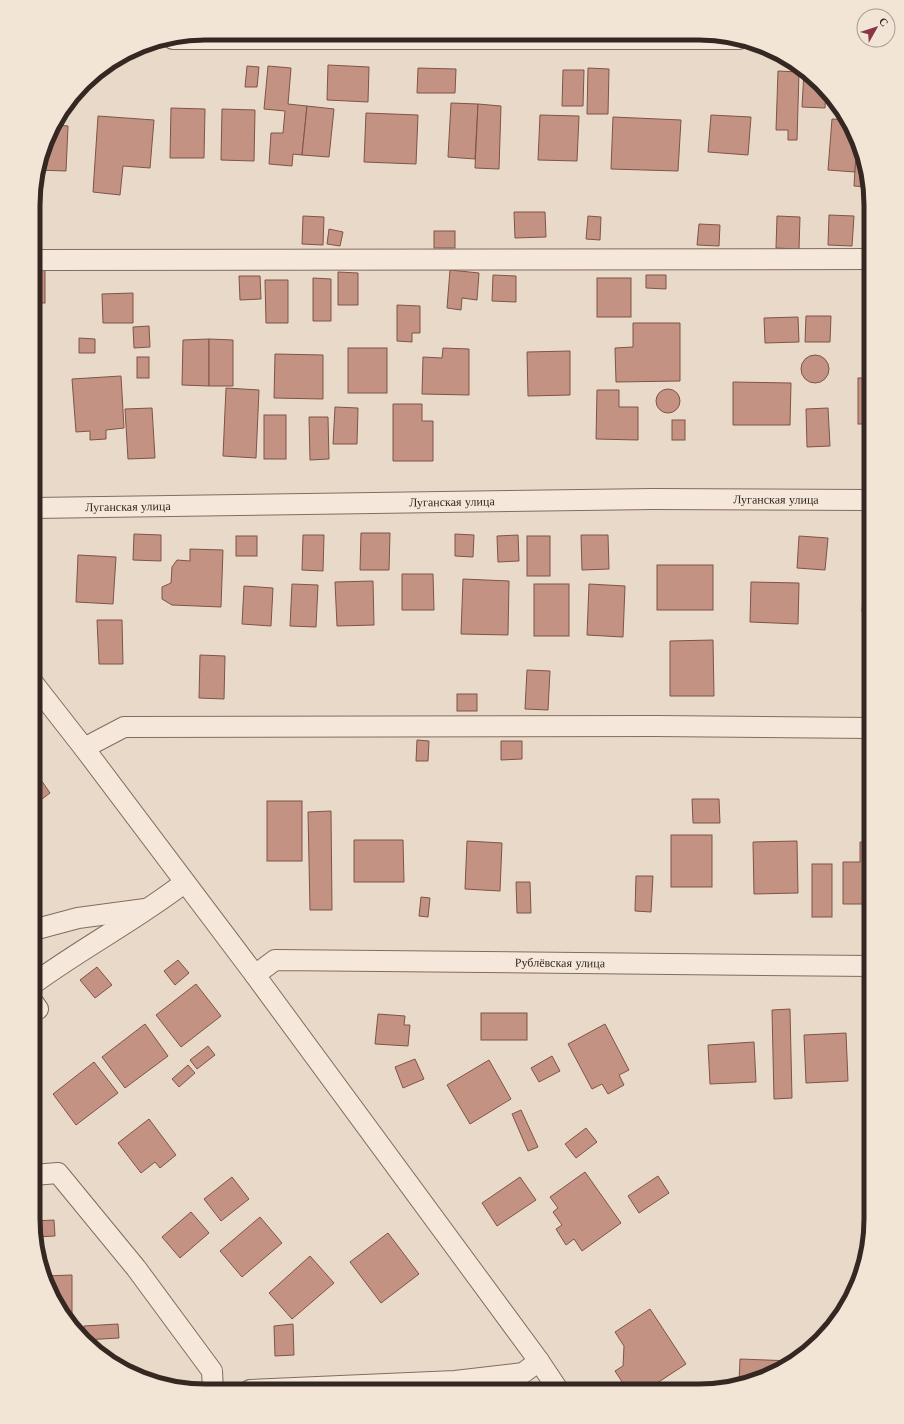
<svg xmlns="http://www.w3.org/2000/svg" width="904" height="1424" font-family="'Libre Baskerville',serif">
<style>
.building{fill:#c39282;stroke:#7f5448}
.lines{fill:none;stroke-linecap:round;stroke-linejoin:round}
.minor-casing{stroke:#836c5f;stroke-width:22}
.minor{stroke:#f5e8da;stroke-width:20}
.labels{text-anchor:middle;stroke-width:3.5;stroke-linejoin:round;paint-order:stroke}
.street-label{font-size:12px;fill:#352721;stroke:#f2e5d6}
.rim{fill:none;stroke:#352721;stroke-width:5}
</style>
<rect width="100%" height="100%" fill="#e9d9c8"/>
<!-- building -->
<g class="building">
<path d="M328,65L369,67L368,102L327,100Z"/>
<path d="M247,66L259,67L257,87H245Z"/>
<path d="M268,66L291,68L288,104L307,106L302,155L293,154L292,166L269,164L271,133H283L285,111L264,109Z"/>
<path d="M418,68L456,69L455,93H417Z"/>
<path d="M588,68L609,69L608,114H587Z"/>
<path d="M563,70H584L583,106H562Z"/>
<path d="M778,71L799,72L797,140H788V130H776Z"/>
<path d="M804,71H806L826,91L825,108L802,107Z"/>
<path d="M451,103L478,104L475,159L448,157Z"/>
<path d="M478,104L501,106L499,169L475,168Z"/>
<path d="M307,106L334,109L329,157L302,155Z"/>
<path d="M171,108L205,109L204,158H170Z"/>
<path d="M222,109L255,110L254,161L221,160Z"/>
<path d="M366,113L418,115L416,164L364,162Z"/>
<path d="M540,115L579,116L577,161L538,160Z"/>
<path d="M711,115L751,117L748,155L708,152Z"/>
<path d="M98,116L154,120L150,168L123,166L120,195L93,192Z"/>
<path d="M613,117L681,120L678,171L611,169Z"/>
<path d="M832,119L847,120L857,138L855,172L828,170Z"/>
<path d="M54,125L68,126L66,171L38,170L51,129Z"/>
<path d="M857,138L858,139L867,187L854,186Z"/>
<path d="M514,212H545L546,237L515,238Z"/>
<path d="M829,215L854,216L852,246L828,245Z"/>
<path d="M303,216L324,217L323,245L302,244Z"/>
<path d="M588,216L601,217L600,240L586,239Z"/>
<path d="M777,216L800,217L799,249L776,248Z"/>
<path d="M699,224L720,225L719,246L697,245Z"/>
<path d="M329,229L343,232L340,246L327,244Z"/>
<rect x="434" y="231" width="21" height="17"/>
<rect x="34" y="269" width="11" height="34"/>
<path d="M450,270L479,273L477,300L462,298L461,310L447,308Z"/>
<path d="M338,272L358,273V305H338Z"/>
<path d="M493,275L516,276V302L492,301Z"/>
<path d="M646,275H666V289L646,288Z"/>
<path d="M239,276H260L261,299L240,300Z"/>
<path d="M313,278L331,279V321H313Z"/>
<rect x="597" y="278" width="34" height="39"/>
<path d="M265,280H288V323H266Z"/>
<path d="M133,293V323H103L102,294Z"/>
<path d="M397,305L420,306V333H412V342L397,341Z"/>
<path d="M806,316H831L830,342H805Z"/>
<path d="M798,317L799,342L765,343L764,318Z"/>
<path d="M633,323H680V381L616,382L615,348L633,347Z"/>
<path d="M149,326L150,347L134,348L133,327Z"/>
<path d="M79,338L95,339V353H79Z"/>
<path d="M209,339V386L182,385L183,340Z"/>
<path d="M209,339L233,340V386H209Z"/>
<rect x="348" y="348" width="39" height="45"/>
<path d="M443,348L469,349V395L422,394L423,357L442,358Z"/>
<path d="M570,351V395L528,396L527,352Z"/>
<path d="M275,354L323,355V399L274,398Z"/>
<circle cx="815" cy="369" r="14"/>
<rect x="137" y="357" width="12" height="21"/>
<path d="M121,376L124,428L106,430V439L90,440V431L76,432L72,379Z"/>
<rect x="858" y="378" width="13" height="46"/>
<path d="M733,382L791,383L790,425H733Z"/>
<path d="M226,388L259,390L256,458L223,456Z"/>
<circle cx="668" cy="401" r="12"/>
<path d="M597,390H619V407H638V440L596,439Z"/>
<path d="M393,404H422V421H433V461H393Z"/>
<path d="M335,407L358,408L357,444H333Z"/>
<path d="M152,408L155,458L128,459L125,409Z"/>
<path d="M828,408L830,446L807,447L806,409Z"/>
<rect x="264" y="415" width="22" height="44"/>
<path d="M309,417H328L329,459L310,460Z"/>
<rect x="672" y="420" width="13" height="20"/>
<path d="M361,533H390L389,570H360Z"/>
<path d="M134,534L161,535V561L133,560Z"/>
<path d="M455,534L474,535L473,557L455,556Z"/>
<path d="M303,535H324L323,571L302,570Z"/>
<path d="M518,535L519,561L498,562L497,536Z"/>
<path d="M581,535H608L609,569L582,570Z"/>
<rect x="236" y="536" width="21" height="20"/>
<rect x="527" y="536" width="23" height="40"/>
<path d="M799,536L828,538L825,570L797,568Z"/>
<path d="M190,549L223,550L221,607L172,605L162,599V587L171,583L172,567L177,560L190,561Z"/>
<path d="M78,555L116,557L113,604L76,602Z"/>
<rect x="657" y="565" width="56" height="45"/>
<path d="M865,567H871V613L862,612Z"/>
<path d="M402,574H433L434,610H402Z"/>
<path d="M463,579L509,581L508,635L461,634Z"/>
<path d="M373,581L374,625L337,626L335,582Z"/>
<path d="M751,582L799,583L798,624L750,622Z"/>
<path d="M292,584L318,585L316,627L290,626Z"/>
<rect x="534" y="584" width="35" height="52"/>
<path d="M589,584L625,586L623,637L587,635Z"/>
<path d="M244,586L273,588L271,626L242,624Z"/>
<path d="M97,620H122L123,664H99Z"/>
<path d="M713,640L714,696H670V641Z"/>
<path d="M200,655L225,656L224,699L199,698Z"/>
<path d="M527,670L550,671L548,710L525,709Z"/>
<rect x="457" y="694" width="20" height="17"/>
<path d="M417,740L429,741L428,761H416Z"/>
<path d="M501,741H522V759L501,760Z"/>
<path d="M39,777L50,793L34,805V781Z"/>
<path d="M692,799H719L720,823H693Z"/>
<rect x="267" y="801" width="35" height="60"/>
<path d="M331,811L332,910H310L308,812Z"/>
<rect x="671" y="835" width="41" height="52"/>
<path d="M354,840H403L404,882H354Z"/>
<path d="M467,841L502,843L500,891L465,889Z"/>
<path d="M797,841L798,893L754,894L753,842Z"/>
<path d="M860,842L871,843V895H866V904H843V862H860Z"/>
<rect x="812" y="864" width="20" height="53"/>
<path d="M636,876H653L651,912L635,911Z"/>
<path d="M516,882H530L531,913H517Z"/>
<path d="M421,897L430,898L428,917L419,916Z"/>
<path d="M178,960L189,973L175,985L164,971Z"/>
<path d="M97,967L112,985L95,998L80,980Z"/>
<path d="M196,984L221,1016L181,1047L156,1015Z"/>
<path d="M790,1009L792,1098L774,1099L772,1010Z"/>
<rect x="481" y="1013" width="46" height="27"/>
<path d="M378,1014L405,1016L404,1025H410L408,1046L375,1044Z"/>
<path d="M145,1024L168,1056L125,1088L102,1057Z"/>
<path d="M605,1024L629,1070L619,1075L624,1085L608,1094L602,1084L592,1089L568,1044Z"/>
<path d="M846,1033L848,1081L806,1083L804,1035Z"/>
<path d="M754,1042L756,1082L710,1084L708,1045Z"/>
<path d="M208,1046L215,1055L197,1069L190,1060Z"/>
<path d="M552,1056L560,1071L539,1082L531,1068Z"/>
<path d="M415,1059L424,1079L403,1088L395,1067Z"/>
<path d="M489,1060L511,1099L470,1124L447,1085Z"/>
<path d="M94,1062L118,1093L76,1125L53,1094Z"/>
<path d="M188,1065L195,1073L179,1087L172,1079Z"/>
<path d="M521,1110L538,1147L528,1151L512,1114Z"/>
<path d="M149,1119L176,1155L160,1168L155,1162L141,1173L118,1143Z"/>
<path d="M586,1128L597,1142L576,1158L565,1144Z"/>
<path d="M585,1172L621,1223L582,1251L574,1239L566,1245L556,1229L562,1225L553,1212L558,1208L550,1197Z"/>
<path d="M658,1176L669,1193L639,1213L628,1196Z"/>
<path d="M232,1177L249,1199L221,1221L204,1199Z"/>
<path d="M520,1177L536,1200L497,1226L482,1203Z"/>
<path d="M191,1212L209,1233L180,1258L162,1237Z"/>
<path d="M260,1217L282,1243L242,1277L220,1251Z"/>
<path d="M54,1220L55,1236L36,1237L34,1221Z"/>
<path d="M388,1233L419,1274L381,1303L350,1262Z"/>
<path d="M310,1256L334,1283L292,1319L269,1293Z"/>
<path d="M72,1275V1323H68L46,1285L44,1276Z"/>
<path d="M650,1309L686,1364L645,1391H628L615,1371L623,1366L624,1346L615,1332Z"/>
<path d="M118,1324L119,1338L84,1340V1326Z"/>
<path d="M293,1324L294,1355L275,1356L274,1326Z"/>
<path d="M740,1359L792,1361L765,1378L739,1383Z"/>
</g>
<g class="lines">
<defs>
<g id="minor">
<path d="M173,39H739"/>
<path d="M34,260L871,259"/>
<path id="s1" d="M34,508L653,499L871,500"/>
<path d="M34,684L84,748L255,975L539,1361L559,1391"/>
<path d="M84,748L124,727L655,726L871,728"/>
<path d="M33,930L78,918L145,909"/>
<path id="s2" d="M255,975L275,960L871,966"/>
<path d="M33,984C82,948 136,920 184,883"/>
<path d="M33,1002L38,1009"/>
<path d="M33,1175L58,1173L136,1268L212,1371L213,1390"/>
<path d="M250,1390L455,1381L523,1373L539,1361"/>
</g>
</defs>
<!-- minor casing -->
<use href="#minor" class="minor-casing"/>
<!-- minor -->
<use href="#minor" class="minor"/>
</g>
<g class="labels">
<!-- street labels -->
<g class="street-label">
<text dy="4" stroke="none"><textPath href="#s1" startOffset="742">Луганская улица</textPath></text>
<text dy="4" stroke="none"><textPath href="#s1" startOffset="418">Луганская улица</textPath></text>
<text dy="4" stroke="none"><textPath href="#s1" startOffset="94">Луганская улица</textPath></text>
<text dy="4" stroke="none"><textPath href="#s2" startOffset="310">Рублёвская улица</textPath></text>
</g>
</g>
<!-- crop -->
<path d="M0 0H904V1424H0ZM205 40H699A165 165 0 0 1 864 205V1219A165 165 0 0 1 699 1384H205A165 165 0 0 1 40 1219V205A165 165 0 0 1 205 40Z" fill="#f2e5d6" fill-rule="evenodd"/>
<path class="rim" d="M205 40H699A165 165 0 0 1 864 205V1219A165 165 0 0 1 699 1384H205A165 165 0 0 1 40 1219V205A165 165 0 0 1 205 40Z"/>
<!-- north arrow -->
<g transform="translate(876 28) rotate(51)"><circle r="19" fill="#f2e5d6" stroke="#a6998e"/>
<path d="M0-3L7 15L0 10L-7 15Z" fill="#8b3645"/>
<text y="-6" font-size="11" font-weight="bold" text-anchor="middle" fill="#352721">С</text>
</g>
</svg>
